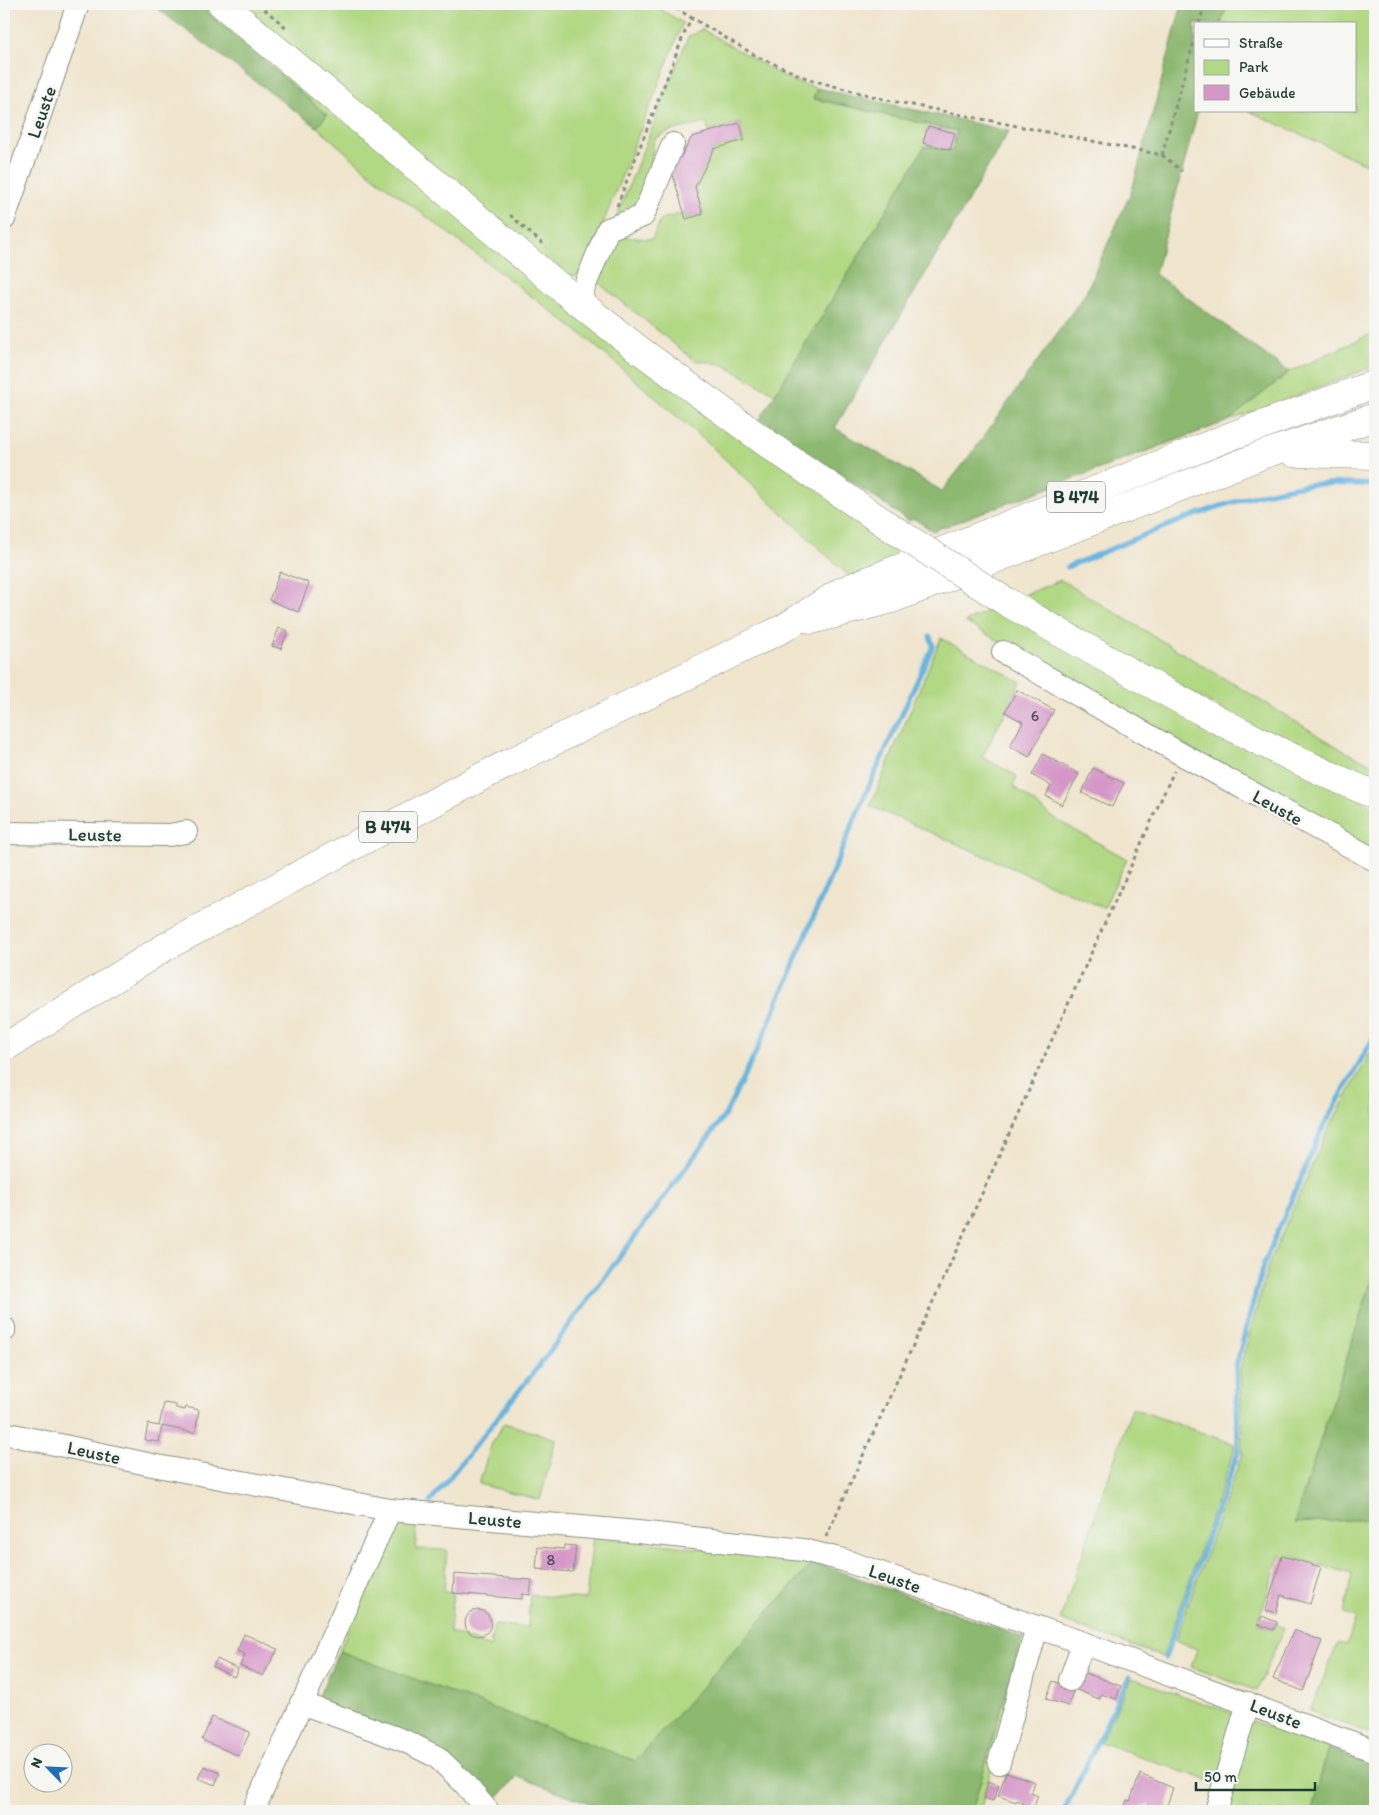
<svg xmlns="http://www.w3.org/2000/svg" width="1379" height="1815" font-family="Itim,sans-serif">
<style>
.green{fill:#b1d882;stroke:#688a5b}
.forest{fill:#8cb870;stroke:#567a52}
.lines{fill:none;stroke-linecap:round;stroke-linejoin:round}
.stream{stroke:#67b6e1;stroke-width:5}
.building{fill:#d597c8}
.minor-casing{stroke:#889180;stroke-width:24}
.major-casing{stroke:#889180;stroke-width:29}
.highway-casing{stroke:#889180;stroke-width:29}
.path{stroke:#889180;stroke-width:3;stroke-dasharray:4 4;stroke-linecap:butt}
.minor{stroke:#fff;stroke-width:22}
.major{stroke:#fff;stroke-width:28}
.highway{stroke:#fff;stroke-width:28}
.major-bridge-casing{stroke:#889180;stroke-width:29;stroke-linecap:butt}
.major-bridge{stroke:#fff;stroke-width:28}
.labels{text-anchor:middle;stroke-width:5;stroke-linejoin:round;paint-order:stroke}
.number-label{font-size:16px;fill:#4c5459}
.shield{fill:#f6f6f2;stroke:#60746d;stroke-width:1}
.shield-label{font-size:18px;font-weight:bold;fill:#1f3d34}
.street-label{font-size:19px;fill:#1f3d34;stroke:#f6f6f2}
</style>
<rect width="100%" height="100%" fill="#f6f6f2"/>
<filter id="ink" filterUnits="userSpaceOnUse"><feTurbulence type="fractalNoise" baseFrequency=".02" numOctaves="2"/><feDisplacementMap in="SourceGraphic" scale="10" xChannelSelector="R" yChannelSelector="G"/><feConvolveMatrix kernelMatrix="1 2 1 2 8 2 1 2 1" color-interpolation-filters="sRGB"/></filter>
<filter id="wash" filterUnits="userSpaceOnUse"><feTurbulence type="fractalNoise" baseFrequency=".0096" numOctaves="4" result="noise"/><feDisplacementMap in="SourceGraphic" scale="20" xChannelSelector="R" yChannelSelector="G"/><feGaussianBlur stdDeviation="1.12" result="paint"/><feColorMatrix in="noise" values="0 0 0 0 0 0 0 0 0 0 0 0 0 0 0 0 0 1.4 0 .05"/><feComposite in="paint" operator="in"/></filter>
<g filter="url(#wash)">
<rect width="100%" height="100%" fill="#f0e5cd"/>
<!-- green -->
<g class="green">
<path d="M198,4H209L881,534L877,536L907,556L852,579L710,445L585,337L373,176L317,127L327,115Z"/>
<path d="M234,4H652L683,23L586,266L578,276L555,273Z"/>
<path d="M1227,4H1375V168L1249,111H1355V24H1221Z"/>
<path d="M702,29L789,80L817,88L813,99L957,131L952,152L925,146L775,394L722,364L694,360L595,280L610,236L652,239L661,219L684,213L686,219L703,214L695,187L714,149L744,140L740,123L709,132L706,123L670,131L654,139C652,156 646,201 630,212C626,215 620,216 616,218L688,37Z"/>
<path d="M1375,332V366L1228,421L1289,372Z"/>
<path d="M1061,580L1346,752L1375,765V787L1292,747L1021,600L1026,594Z"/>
<path d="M994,608L1375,807V853L965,622Z"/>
<path d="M941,638L1021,682L982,757L1017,776L1013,786L1055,819L1127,859L1104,908L870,806Z"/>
<path d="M1375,1045V1270L1294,1523L1375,1519V1735L1310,1711L1338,1643L1347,1645L1356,1617L1344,1613L1352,1574L1280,1554L1258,1624L1273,1630L1276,1624L1284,1628L1257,1691L1191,1667L1197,1649L1175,1641L1242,1454L1240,1368L1268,1266L1326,1133Z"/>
<path d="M1132,1408L1234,1444V1451L1163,1657L1060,1620Z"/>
<path d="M504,1423L556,1439L540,1500L479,1484L491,1445Z"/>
<path d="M394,1522L416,1523V1549L447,1550L444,1592L453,1593L450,1632L490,1647L494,1625L528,1627L530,1595L586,1599L593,1536L813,1562L636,1761L339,1651Z"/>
<path d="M1022,1637L1028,1640L980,1811H972Z"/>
<path d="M1132,1678L1240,1716L1220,1785L1100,1742Z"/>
<path d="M1249,1720L1328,1748L1312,1811H1223Z"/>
</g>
<!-- forest -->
<g class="forest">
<path d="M151,4H198L327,115L317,127Z"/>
<path d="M1182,4H1227L1221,24H1195V111H1198L1155,274L1289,372L1228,421L933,531L914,519L909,521L760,419L925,146L952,151L957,131L813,98L817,88L1009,131L835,428L942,491L969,457L1085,294L1132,190Z"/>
<path d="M1375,1270V1519L1294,1523Z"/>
<path d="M813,1562L1022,1637L972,1811H611L518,1777L488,1806L467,1779L316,1702L339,1651L636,1761Z"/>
<path d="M1328,1748L1375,1766V1811H1312Z"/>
</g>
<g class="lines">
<!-- stream -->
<g class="stream">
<path d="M1067,567C1139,538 1212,503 1288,488C1317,482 1346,483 1375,485"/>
<path d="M430,1502L538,1367L725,1115L760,1044L864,797L933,646L930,636"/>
<path d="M1165,1658L1238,1452L1236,1366L1263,1266L1321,1131L1375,1035"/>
<path d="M1064,1811L1129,1677"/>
</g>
</g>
<g id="blocks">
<!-- building -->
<g class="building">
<path d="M740,123L744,140L714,149L695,187L703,214L686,219L672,172L692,137Z"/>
<path d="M928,126L955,133L950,150L923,143Z"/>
<path d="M280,572L309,583L298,612L269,600Z"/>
<path d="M279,628L288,631L281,649L272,646Z"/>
<path d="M1017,690L1054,710L1029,757L1010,746L1023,722L1005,712Z"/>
<path d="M1043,754L1079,774L1062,805L1046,796L1051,786L1032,775Z"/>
<path d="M1093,768L1124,783L1112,807L1082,793Z"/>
<path d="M164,1403L176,1405V1408L185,1410L186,1407L199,1410L195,1433L162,1426L159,1442L145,1440L148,1424L159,1426Z"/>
<path d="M564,1545L576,1546L573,1572L536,1569L538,1547L564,1549Z"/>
<path d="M1282,1556L1321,1567L1310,1604L1281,1595L1276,1613L1266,1610Z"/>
<path d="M454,1574L532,1580L530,1595L522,1594V1599L453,1593Z"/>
<circle cx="478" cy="1623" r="13"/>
<path d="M1262,1616L1277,1622L1274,1630L1258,1624Z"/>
<path d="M1294,1630L1322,1641L1303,1691L1273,1679Z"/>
<path d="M244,1634L278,1649L263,1676L240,1666L245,1654L237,1651Z"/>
<path d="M217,1659L238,1669L234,1677L213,1667Z"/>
<path d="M1083,1672L1121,1686L1116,1699L1101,1694L1099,1699L1077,1690Z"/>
<path d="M1053,1681L1074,1689L1068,1706L1046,1699Z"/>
<path d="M212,1717L250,1732L239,1756L202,1740Z"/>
<path d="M204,1766L220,1773L215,1785L198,1778Z"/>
<path d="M1006,1772L1035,1782L1031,1793L1038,1796L1033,1809L1017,1800L1016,1802L998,1796Z"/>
<path d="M1140,1774L1173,1788L1165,1811L1148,1805L1147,1807L1142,1805L1140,1811H1123L1127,1800L1130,1801Z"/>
<path d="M988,1781L999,1785L993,1801L984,1798Z"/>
</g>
</g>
</g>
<g filter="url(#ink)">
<use href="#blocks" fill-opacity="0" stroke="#889180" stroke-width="1"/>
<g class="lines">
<defs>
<g id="minor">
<path d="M4,219L78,4"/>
<path d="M578,302L608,229L643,216L673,144"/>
<path d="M1003,652L1181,754L1375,860"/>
<path d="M4,833L169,835L186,832"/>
<path d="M4,1328V1331"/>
<path d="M4,1433L152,1465L390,1510L638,1532L803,1550L843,1560L1083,1643L1375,1751"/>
<path d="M1070,1680L1083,1643"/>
<path d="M301,1703L405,1741L437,1757L463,1782L488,1811"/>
<path d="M999,1763L1037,1627"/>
<path d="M253,1811L390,1510"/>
<path d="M1216,1811L1248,1703"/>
</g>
<g id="major">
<path d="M222,4L567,293L638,349L772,447L893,529"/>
<path d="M1005,601C1126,670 1247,741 1375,795"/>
</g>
<g id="highway">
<path d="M1294,453L1375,455"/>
<path d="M812,620L892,599L1265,454L1375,417"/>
<path d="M4,1048L165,947L483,776L784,628L842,591L1234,435L1375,384"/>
</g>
</defs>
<!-- minor casing -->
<use href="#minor" class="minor-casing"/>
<!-- major casing -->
<use href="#major" class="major-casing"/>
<!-- highway casing -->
<use href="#highway" class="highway-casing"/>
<!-- path -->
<g class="path">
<path d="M258,4L288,29"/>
<path d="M669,4L692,18"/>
<path d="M1199,24L1205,4"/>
<path d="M1162,155L1182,171"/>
<path d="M617,206L684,34L692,18L758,57L811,80L887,100L1162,155L1195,37"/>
<path d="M510,215L546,247"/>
<path d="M826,1537L1174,771"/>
</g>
<!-- minor -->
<use href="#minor" class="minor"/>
<!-- major -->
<use href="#major" class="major"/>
<!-- highway -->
<use href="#highway" class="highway"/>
<defs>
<path id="major-bridge" d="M893,529L1005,601"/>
</defs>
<!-- major-bridge casing -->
<use href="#major-bridge" class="major-bridge-casing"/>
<!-- major-bridge -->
<use href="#major-bridge" class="major-bridge"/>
</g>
</g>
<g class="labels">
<!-- number labels -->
<g class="number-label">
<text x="1035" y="721">6</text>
<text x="551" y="1565">8</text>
</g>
<!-- shield labels -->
<g class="shield">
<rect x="1047" y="481.5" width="58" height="31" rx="4"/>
<rect x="359" y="811.5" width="58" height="31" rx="4"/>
</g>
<g class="shield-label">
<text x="1076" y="503">B 474</text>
<text x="388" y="833">B 474</text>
</g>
<!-- street labels -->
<g class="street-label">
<text transform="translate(41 112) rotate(-71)" y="7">Leuste</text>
<text transform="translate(1278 807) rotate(29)" y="7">Leuste</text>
<text transform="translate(95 834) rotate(1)" y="7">Leuste</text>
<text transform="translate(94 1452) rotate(12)" y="7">Leuste</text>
<text transform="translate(495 1519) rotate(5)" y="7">Leuste</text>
<text transform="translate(895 1578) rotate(19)" y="7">Leuste</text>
<text transform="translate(1276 1713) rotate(21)" y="7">Leuste</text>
</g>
</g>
<!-- margin -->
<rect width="1379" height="1815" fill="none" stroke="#f6f6f2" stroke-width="20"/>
<!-- legend -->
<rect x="1194" y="22" width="162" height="90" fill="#f6f6f2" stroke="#a0aca6"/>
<rect x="1204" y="39" width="25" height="8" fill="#ffffff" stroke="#a0aca6"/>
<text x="1239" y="48" font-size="15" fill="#1f3d34">Straße</text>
<rect x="1204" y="60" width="25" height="15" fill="#b1d882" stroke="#a0aca6"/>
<text x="1239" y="72" font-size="15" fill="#1f3d34">Park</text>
<rect x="1204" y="85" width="25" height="15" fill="#d597c8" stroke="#a0aca6"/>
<text x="1239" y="98" font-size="15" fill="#1f3d34">Gebäude</text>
<!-- north arrow -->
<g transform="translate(48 1768) rotate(294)"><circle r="24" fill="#f6f6f2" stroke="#a0aca6"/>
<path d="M0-4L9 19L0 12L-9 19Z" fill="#1f6fb2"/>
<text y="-8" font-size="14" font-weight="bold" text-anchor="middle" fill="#1f3d34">N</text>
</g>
<!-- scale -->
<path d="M1196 1782v8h119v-8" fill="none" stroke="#1f3d34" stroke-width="2.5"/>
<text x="1204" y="1782" font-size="15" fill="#1f3d34" stroke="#f6f6f2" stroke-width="4" paint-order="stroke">50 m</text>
</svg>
